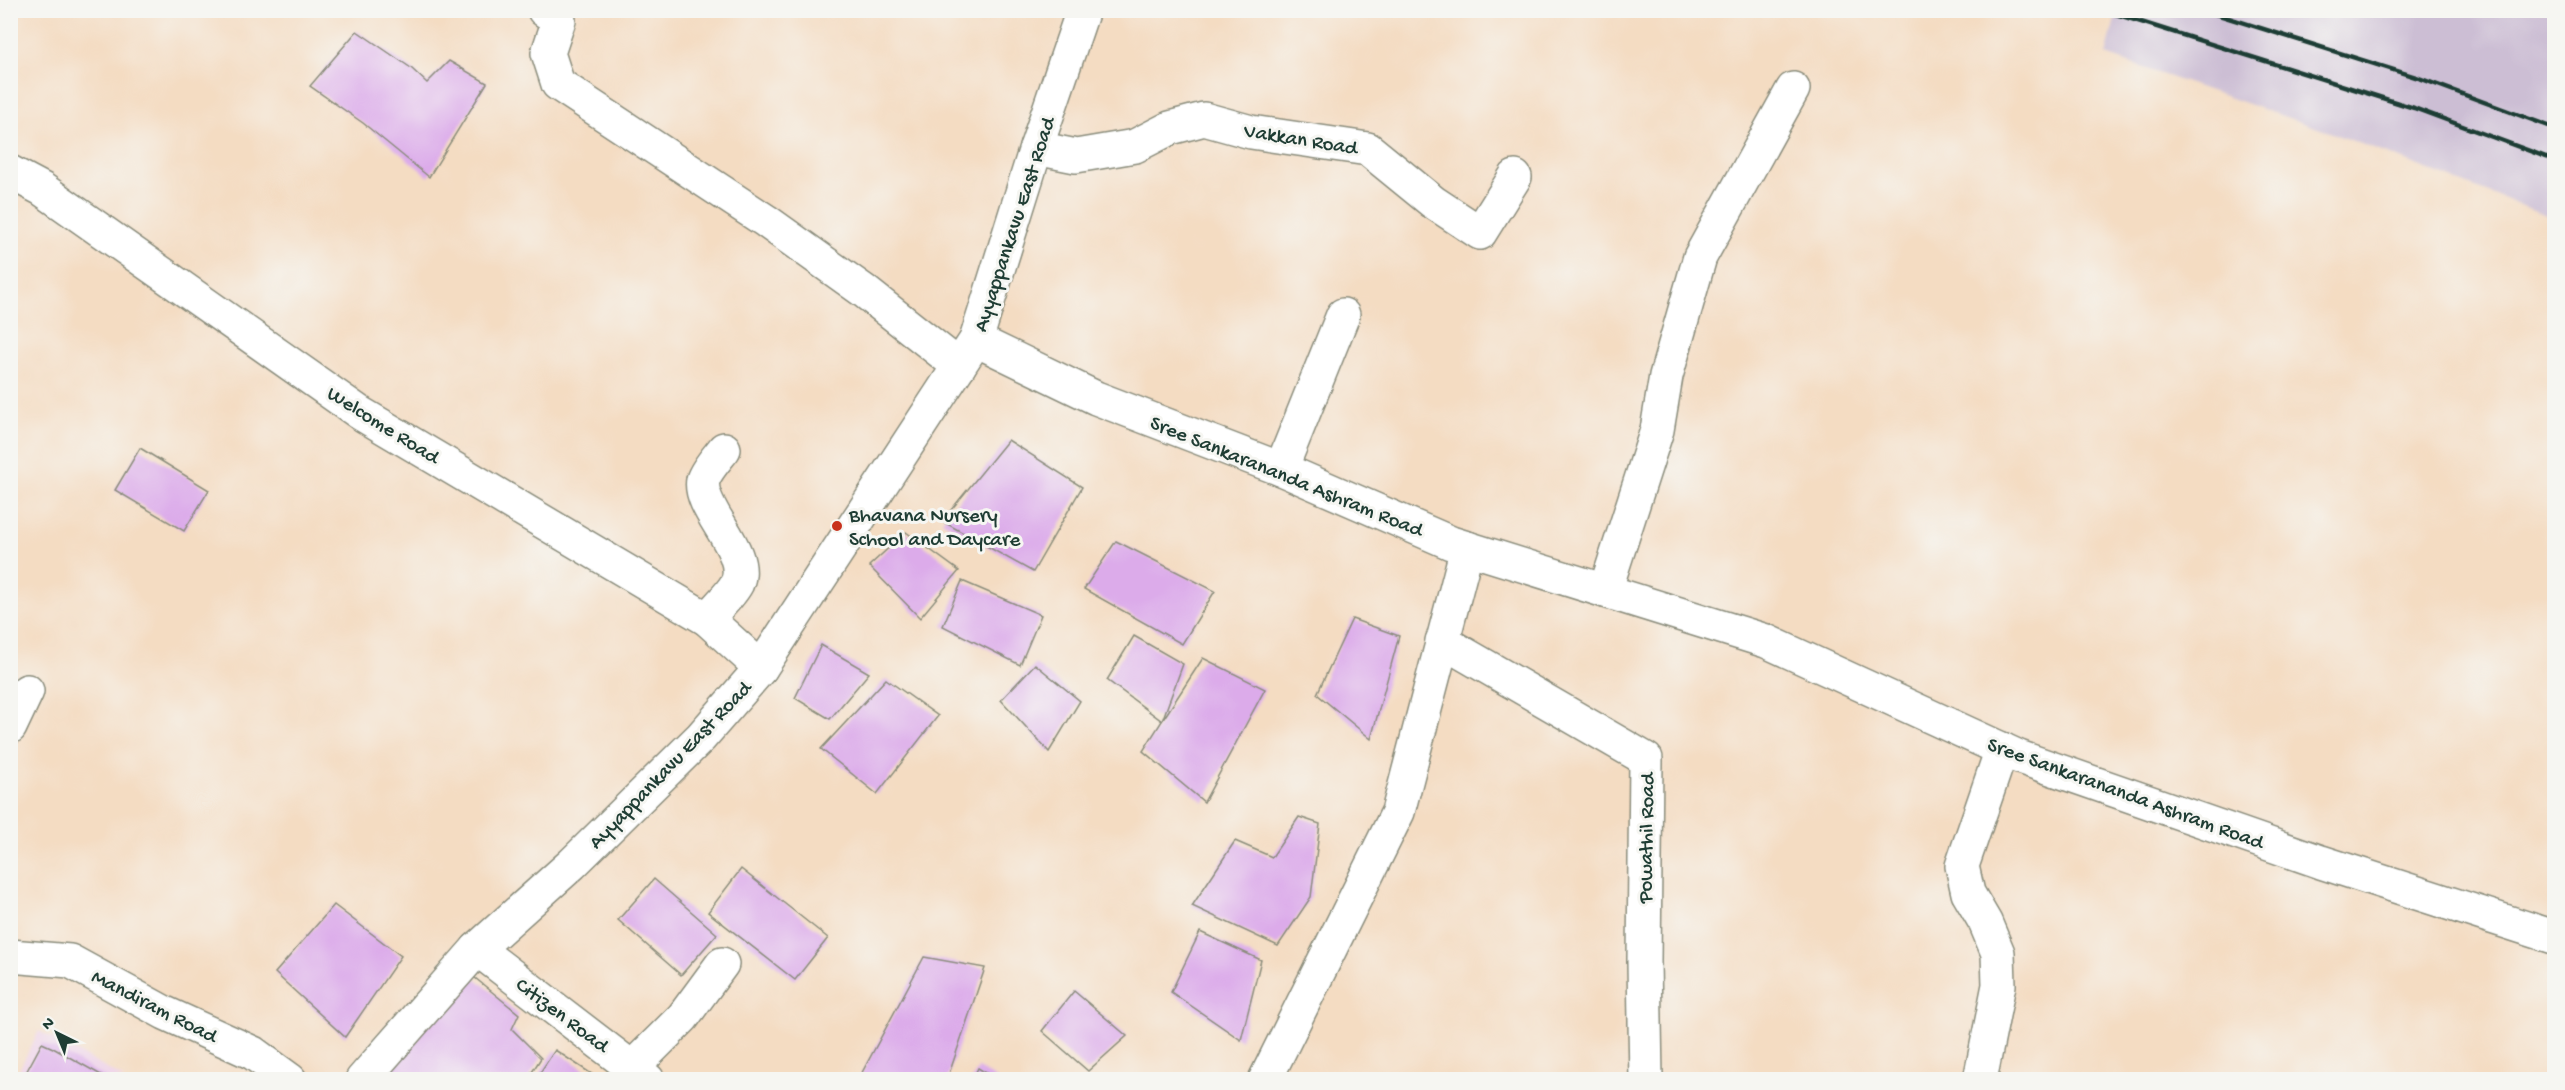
<svg xmlns="http://www.w3.org/2000/svg" width="2565" height="1090" font-family="'Gochi Hand',sans-serif">
<style>
.built{fill:#eed0e8}
.industrial{fill:#ccbed4}
.building{fill:#dcabea}
.lines{fill:none;stroke-linecap:round;stroke-linejoin:round}
.minor-casing{stroke:#8a8c7b;stroke-width:36}
.minor{stroke:#fff;stroke-width:33}
.rail{stroke:#1f3d34;stroke-width:4.5}
.poi-dot{fill:#c8321e;stroke:#f6f6f2;stroke-width:2}
.labels{text-anchor:middle;stroke-width:6;stroke-linejoin:round;paint-order:stroke}
.street-label{font-size:21px;fill:#1f3d34;stroke:#f6f6f2}
.poi-label{font-size:21px;fill:#1f3d34;stroke:#f6f6f2;text-anchor:start}
</style>
<rect width="100%" height="100%" fill="#f6f6f2"/>
<filter id="ink" filterUnits="userSpaceOnUse"><feTurbulence type="fractalNoise" baseFrequency=".0167" numOctaves="2"/><feDisplacementMap in="SourceGraphic" scale="12" xChannelSelector="R" yChannelSelector="G"/><feConvolveMatrix kernelMatrix="1 2 1 2 8 2 1 2 1" color-interpolation-filters="sRGB"/></filter>
<filter id="wash" filterUnits="userSpaceOnUse"><feTurbulence type="fractalNoise" baseFrequency=".008" numOctaves="4" result="noise"/><feDisplacementMap in="SourceGraphic" scale="24" xChannelSelector="R" yChannelSelector="G"/><feGaussianBlur stdDeviation="1.35" result="paint"/><feColorMatrix in="noise" values="0 0 0 0 0 0 0 0 0 0 0 0 0 0 0 0 0 1.4 0 .05"/><feComposite in="paint" operator="in"/></filter>
<g filter="url(#wash)">
<rect width="100%" height="100%" fill="#f4dcc2"/>
<!-- built -->
<path class="built" d="M39,1031L125,1079L14,1080Z"/>
<!-- industrial -->
<path class="industrial" d="M2117,11H2554V218L2335,134L2106,55Z"/>
<g id="blocks">
<!-- building -->
<g class="building">
<path d="M357,31L411,68L427,83L449,61L487,83L429,177L363,123L310,86Z"/>
<path d="M1008,440L1082,487L1033,572L942,521Z"/>
<path d="M140,448L209,490L184,531L115,490Z"/>
<path d="M906,532L959,571L920,618L869,566Z"/>
<path d="M1116,541L1215,591L1182,644L1084,589Z"/>
<path d="M962,581L1041,615L1020,665L943,626Z"/>
<path d="M1352,619L1399,636L1371,739L1317,694Z"/>
<path d="M1134,636L1183,664L1162,721L1203,658L1265,689L1204,802L1143,751L1162,721L1107,680Z"/>
<path d="M821,645L869,673L830,719L795,698Z"/>
<path d="M1035,664L1080,701L1049,752L1001,700Z"/>
<path d="M886,679L938,716L877,794L821,749Z"/>
<path d="M1299,817L1320,824L1311,897L1278,946L1192,906L1235,841L1272,857Z"/>
<path d="M741,869L828,938L795,980L708,912Z"/>
<path d="M654,879L717,934L681,975L618,920Z"/>
<path d="M334,905L401,956L345,1037L275,973Z"/>
<path d="M1200,932L1261,960L1241,1040L1171,992Z"/>
<path d="M924,957L985,968L947,1080H858Z"/>
<path d="M469,973L519,1014L512,1029L541,1058L527,1080H375Z"/>
<path d="M1074,991L1127,1036L1088,1071L1042,1031Z"/>
<path d="M42,1043L53,1048L110,1080H22Z"/>
<path d="M555,1050L601,1080H535Z"/>
<path d="M978,1068L998,1080H972Z"/>
</g>
</g>
</g>
<g filter="url(#ink)">
<use href="#blocks" fill-opacity="0" stroke="#8a8c7b" stroke-width="1.5"/>
<g class="lines">
<defs>
<g id="minor">
<path d="M544,10L559,20L548,53L558,84L766,221L864,291L959,366"/>
<path d="M1036,148L1076,156L1135,146L1170,128L1204,119L1251,132L1368,149L1433,202L1480,233L1515,177"/>
<path d="M10,172L42,189L360,413L707,619L761,668"/>
<path d="M976,340L1096,398L1281,469L1451,543L1766,641L2019,757L2321,862L2554,937"/>
<path d="M1281,469L1343,315"/>
<path d="M1605,591L1657,430L1666,376L1700,257L1793,89"/>
<path d="M707,619C716,608 731,595 737,583C751,551 697,509 703,480C706,470 718,457 724,449"/>
<path d="M1442,641L1646,759L1644,961L1646,1080"/>
<path d="M10,727L27,691"/>
<path d="M477,949L648,1080"/>
<path d="M10,956L70,961L165,1013L253,1053L290,1080"/>
<path d="M633,1067L683,1017L722,964"/>
<path d="M362,1080L477,949L572,864L701,737L761,668L976,340L1036,148L1083,10"/>
<path d="M1265,1080L1398,812L1467,548"/>
<path d="M1980,1080L1999,985L1998,953L1985,922L1968,893L1962,866L2002,749"/>
</g>
</defs>
<!-- minor casing -->
<use href="#minor" class="minor-casing"/>
<!-- minor -->
<use href="#minor" class="minor"/>
<!-- rail -->
<g class="rail">
<path d="M2103,10L2414,108L2554,160"/>
<path d="M2203,10L2419,78L2554,128"/>
</g>
</g>
</g>
<!-- markers -->
<circle class="poi-dot" cx="837" cy="526" r="6"/>
<g class="labels">
<!-- street labels -->
<g class="street-label">
<text transform="translate(1301 138) rotate(9)" y="7">Vakkan Road</text>
<text transform="translate(1013 224) rotate(-72)" y="7">Ayyappankavu East Road</text>
<text transform="translate(384 424) rotate(32)" y="7">Welcome Road</text>
<text transform="translate(1287 475) rotate(22)" y="7">Sree Sankarananda Ashram Road</text>
<text transform="translate(669 764) rotate(-46)" y="7">Ayyappankavu East Road</text>
<text transform="translate(2126 792) rotate(20)" y="7">Sree Sankarananda Ashram Road</text>
<text transform="translate(1645 838) rotate(-89)" y="7">Powathil Road</text>
<text transform="translate(155 1005) rotate(27)" y="7">Mandiram Road</text>
<text transform="translate(563 1014) rotate(37)" y="7">Citizen Road</text>
</g>
<!-- poi labels -->
<g class="poi-label">
<text x="849" y="521">Bhavana Nursery<tspan x="849" dy="24">School and Daycare</tspan></text>
</g>
</g>
<!-- margin -->
<rect width="2565" height="1090" fill="none" stroke="#f6f6f2" stroke-width="36"/>
<!-- north arrow -->
<g transform="translate(57 1033) rotate(317)" stroke="#f6f6f2" stroke-width="4.5" paint-order="stroke">
<path d="M0-4.5L10 22L0 15L-10 22Z" fill="#1f3d34"/>
<text y="-9" font-size="16" font-weight="bold" text-anchor="middle" fill="#1f3d34">N</text>
</g>
</svg>
